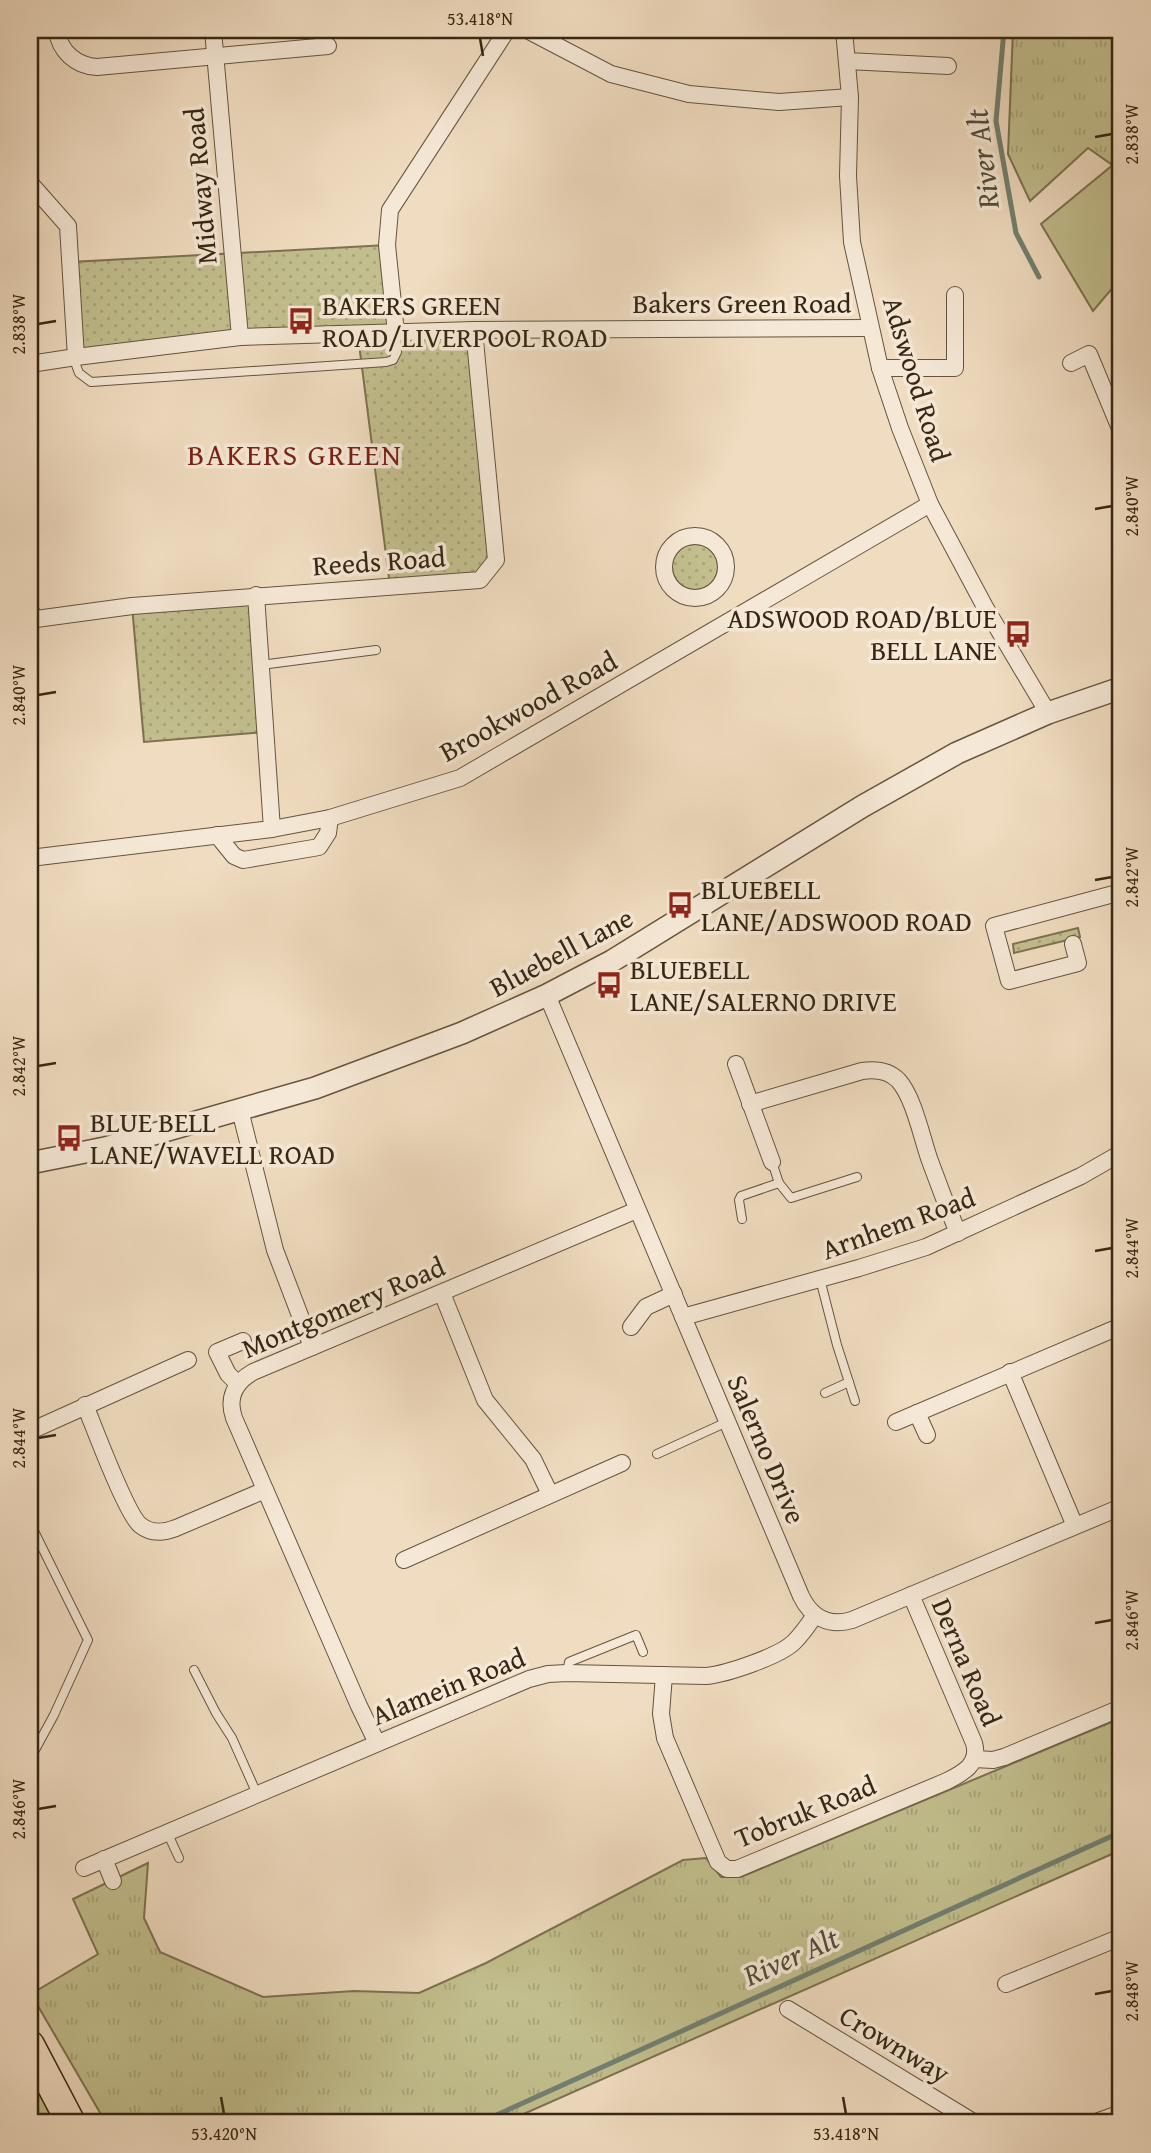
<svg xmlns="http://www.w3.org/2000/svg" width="1151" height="2153" font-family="'Gentium Book Plus',serif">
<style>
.grass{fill:url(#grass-dots);stroke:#7c7250;stroke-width:2}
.park{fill:url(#park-tufts);stroke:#7c7250;stroke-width:2}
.pitch{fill:#c2be8d;stroke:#7c7250;stroke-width:2}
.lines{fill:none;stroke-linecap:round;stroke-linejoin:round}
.stream{stroke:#728072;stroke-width:5}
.service-casing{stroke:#65543e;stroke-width:10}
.minor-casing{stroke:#65543e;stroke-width:18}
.tertiary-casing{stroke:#65543e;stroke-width:24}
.trunk-casing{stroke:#372712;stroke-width:31}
.service{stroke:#f5e8d6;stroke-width:8}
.minor{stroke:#f5e8d6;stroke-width:16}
.tertiary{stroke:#f5e8d6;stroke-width:21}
.trunk{stroke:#f0dcc0;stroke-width:28}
.ticks{fill:none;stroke:#372712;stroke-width:2.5}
.labels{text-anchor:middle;stroke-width:7;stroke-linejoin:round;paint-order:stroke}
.street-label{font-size:28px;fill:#372712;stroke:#f5e8d6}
.poi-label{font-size:28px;fill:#372712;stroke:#f5e8d6;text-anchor:start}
.water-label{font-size:30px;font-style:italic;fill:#504c3a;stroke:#f5e8d6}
.neighbourhood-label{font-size:30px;letter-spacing:2px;fill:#7a1f14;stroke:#f5e8d6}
.neatline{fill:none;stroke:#372712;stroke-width:2.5}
.ticks-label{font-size:18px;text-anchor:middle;fill:#372712}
</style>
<defs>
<pattern id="grass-dots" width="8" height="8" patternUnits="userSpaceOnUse" patternTransform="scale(1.75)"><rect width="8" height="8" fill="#c2be8d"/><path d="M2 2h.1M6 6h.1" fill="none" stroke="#a7a379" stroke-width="1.8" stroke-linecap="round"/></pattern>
<pattern id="park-tufts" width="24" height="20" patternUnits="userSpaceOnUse" patternTransform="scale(1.75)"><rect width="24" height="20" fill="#c2be8d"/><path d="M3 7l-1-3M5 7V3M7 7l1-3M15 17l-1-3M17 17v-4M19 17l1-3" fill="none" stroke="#a7a379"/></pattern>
</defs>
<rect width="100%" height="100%" fill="#f0dcc0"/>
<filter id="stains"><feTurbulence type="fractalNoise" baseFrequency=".00286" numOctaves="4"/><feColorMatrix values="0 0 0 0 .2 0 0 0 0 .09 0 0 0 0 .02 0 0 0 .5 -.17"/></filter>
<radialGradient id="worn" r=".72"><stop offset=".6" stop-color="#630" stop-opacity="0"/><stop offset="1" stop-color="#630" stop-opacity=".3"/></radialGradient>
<!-- grass -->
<g class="grass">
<path d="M387,245L396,332L474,330L496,560L480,580L390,586L358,336L76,357L71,262Z"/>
<circle cx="695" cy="567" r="23"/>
<path d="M256,595L265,732L144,742L132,606Z"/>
<path d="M1078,928L1080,937L1014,953L1013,944Z"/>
<path d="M30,2075L49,2111L53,2123H35L30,2114Z"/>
</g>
<!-- park -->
<g class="park">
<path d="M1013,30H1121V171L1088,148L1030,201L1008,154Z"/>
<path d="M1121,1718V1850L503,2123H106L31,1994L98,1954L73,1899L148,1863L144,1918L160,1952L263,1997L354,1991L419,1993L486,1963L683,1860L706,1858L721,1877H741Z"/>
</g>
<!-- pitch -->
<path class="pitch" d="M1114,164L1121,172V278L1093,311L1041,224Z"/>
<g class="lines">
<!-- stream -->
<g class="stream">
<path d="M1004,30L996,121L1016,233L1039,277"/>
<path d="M479,2123L1121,1832"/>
</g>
<defs>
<g id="service">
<path d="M73,357L79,373L91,382L386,362L393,360L397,352L396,333"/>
<path d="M261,665L376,650"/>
<path d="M772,1162L779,1183"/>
<path d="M742,1219L739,1200L741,1196L779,1183L791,1198L857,1177"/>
<path d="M820,1279L837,1345L855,1401"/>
<path d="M825,1393L849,1382"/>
<path d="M657,1454L727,1422"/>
<path d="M30,1523L88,1640L54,1715L30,1759"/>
<path d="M194,1670L216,1713L232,1738L257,1794"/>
<path d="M567,1673L569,1662L636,1635L643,1652"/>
<path d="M167,1832L179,1858"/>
</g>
<g id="minor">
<path d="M57,30C59,51 76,66 97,67L328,46"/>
<path d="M213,30L240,337"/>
<path d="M527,30L611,74L689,94L779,102L850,97"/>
<path d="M844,30L850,97L848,176L852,242L880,368L900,428L930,504L985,607L1048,713"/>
<path d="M847,61L948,66"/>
<path d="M30,183L68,226L76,357"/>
<path d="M396,333L387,245L390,210L507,30"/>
<path d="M1071,363L1089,354L1121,431"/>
<path d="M30,364L76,357L240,337L474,330L869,328"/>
<path d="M880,368H955V295"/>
<circle cx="695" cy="567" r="31"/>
<path d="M256,595L272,829"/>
<path d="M30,611L36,619L132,606L480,580L496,560L474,330"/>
<path d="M217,835L234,856L243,860L319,847L328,833L330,818"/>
<path d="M30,858L272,829L330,818L460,778L930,504"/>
<path d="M1073,944L1078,963L1009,981L994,926L1121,892"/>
<path d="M547,995L801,1596C811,1617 829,1627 852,1620L1121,1507"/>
<path d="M736,1064L772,1162"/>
<path d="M750,1104L862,1071C875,1069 888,1070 898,1080C914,1097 922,1139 930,1161C939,1186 948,1209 958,1233"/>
<path d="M240,1110L275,1250L312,1347"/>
<path d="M442,1293L485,1400L533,1459L550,1494"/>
<path d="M683,1317L859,1268L926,1247L1081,1176L1121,1153"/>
<path d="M631,1327L646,1307L674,1294"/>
<path d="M1010,1372L1075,1526"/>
<path d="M238,1384L228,1374L217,1352L243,1341"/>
<path d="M85,1405C94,1427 126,1513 140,1525C151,1534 163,1533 176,1528L265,1490"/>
<path d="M917,1413L927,1435"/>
<path d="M896,1422L1121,1326"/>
<path d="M35,1429L188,1360"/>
<path d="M404,1560L622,1463"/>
<path d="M664,1675L661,1714L665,1738L718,1862L727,1869H737L947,1781C963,1773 980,1764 974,1743L911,1595"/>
<path d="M377,1743L359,1706L234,1418C227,1398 235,1382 253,1372L637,1210"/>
<path d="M974,1759L993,1760L1004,1757L1121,1708"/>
<path d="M104,1859L113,1881"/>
<path d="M84,1868L529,1679L548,1674L567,1673L706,1676C727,1674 780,1656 794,1642C802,1634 809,1624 815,1615"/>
<path d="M1006,1984L1121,1937"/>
<path d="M788,2009L975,2123"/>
<path d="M1093,2123L1121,2113"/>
</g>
<path id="tertiary" d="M30,1163L105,1148L315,1088L462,1033L547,995L612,961L863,806L957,753L1048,713L1121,688"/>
<path id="trunk" d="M30,2045L71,2123"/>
</defs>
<!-- service casing -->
<use href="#service" class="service-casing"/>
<!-- minor casing -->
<use href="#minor" class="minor-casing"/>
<!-- tertiary casing -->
<use href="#tertiary" class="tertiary-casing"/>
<!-- trunk casing -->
<use href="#trunk" class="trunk-casing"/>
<!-- service -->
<use href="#service" class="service"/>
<!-- minor -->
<use href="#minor" class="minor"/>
<!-- tertiary -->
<use href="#tertiary" class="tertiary"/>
<!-- trunk -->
<use href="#trunk" class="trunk"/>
</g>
<!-- ticks -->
<path class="ticks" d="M480,38L483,56M1095,137L1112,134M38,324L56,321M1095,509L1112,506M38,695L56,692M1095,880L1112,877M38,1066L56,1063M1095,1251L1112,1248M38,1438L56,1435M1095,1623L1112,1620M38,1809L56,1806M1095,1994L1112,1991M221,2097L224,2114M843,2097L846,2114"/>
<!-- icons -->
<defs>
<symbol id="bus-bare" viewBox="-9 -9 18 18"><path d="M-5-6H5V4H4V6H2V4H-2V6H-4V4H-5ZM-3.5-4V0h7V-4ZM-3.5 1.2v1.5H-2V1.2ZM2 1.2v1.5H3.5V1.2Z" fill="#8f2418" stroke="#f5e8d6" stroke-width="2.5" paint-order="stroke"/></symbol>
</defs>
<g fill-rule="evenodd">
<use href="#bus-bare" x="282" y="302" width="38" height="38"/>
<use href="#bus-bare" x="999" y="615" width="38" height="38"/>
<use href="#bus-bare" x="661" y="886" width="38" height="38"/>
<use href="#bus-bare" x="590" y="966" width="38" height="38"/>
<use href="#bus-bare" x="50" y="1119" width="38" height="38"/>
</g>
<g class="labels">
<!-- street labels -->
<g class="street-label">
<text transform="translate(200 186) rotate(-95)" y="10">Midway Road</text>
<text x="742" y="313">Bakers Green Road</text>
<text transform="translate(917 379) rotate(73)" y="10">Adswood Road</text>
<text transform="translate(379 561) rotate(-4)" y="10">Reeds Road</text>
<text transform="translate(528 706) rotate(-29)" y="10">Brookwood Road</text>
<text transform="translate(561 952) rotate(-28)" y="10">Bluebell Lane</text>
<text transform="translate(898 1223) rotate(-20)" y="10">Arnhem Road</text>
<text transform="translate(343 1307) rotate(-23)" y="10">Montgomery Road</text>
<text transform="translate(767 1449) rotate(67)" y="10">Salerno Drive</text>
<text transform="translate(967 1662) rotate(67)" y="10">Derna Road</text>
<text transform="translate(448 1686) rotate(-22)" y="10">Alamein Road</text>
<text transform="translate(805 1811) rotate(-22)" y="10">Tobruk Road</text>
<text transform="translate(895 2044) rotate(31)" y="10">Crownway</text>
</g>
<!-- poi labels -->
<g class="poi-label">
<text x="322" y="315">BAKERS GREEN<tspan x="322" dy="32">ROAD/LIVERPOOL ROAD</tspan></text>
<text x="997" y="628" text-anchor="end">ADSWOOD ROAD/BLUE<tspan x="997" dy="32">BELL LANE</tspan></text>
<text x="701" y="899">BLUEBELL<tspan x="701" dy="32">LANE/ADSWOOD ROAD</tspan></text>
<text x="630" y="979">BLUEBELL<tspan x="630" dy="32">LANE/SALERNO DRIVE</tspan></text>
<text x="90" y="1132">BLUE BELL<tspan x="90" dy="32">LANE/WAVELL ROAD</tspan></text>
</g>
<!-- water labels -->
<g class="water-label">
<text transform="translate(983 159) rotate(-97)" y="10">River Alt</text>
<text transform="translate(791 1957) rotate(-24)" y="10">River Alt</text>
</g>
<!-- neighbourhood labels -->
<g class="neighbourhood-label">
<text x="295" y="465">BAKERS GREEN</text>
</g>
</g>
<!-- margin -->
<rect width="1151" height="2153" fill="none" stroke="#f0dcc0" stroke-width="77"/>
<rect x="38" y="38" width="1074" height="2076" class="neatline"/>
<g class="ticks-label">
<text x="480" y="25">53.418°N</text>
<text transform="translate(1132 134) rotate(-90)" y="6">2.838°W</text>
<text transform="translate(19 324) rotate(-90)" y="6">2.838°W</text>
<text transform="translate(1132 506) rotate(-90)" y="6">2.840°W</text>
<text transform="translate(19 695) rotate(-90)" y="6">2.840°W</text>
<text transform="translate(1132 877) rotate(-90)" y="6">2.842°W</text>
<text transform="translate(19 1066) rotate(-90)" y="6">2.842°W</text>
<text transform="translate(1132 1248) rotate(-90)" y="6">2.844°W</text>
<text transform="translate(19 1438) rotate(-90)" y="6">2.844°W</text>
<text transform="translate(1132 1620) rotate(-90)" y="6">2.846°W</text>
<text transform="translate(19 1809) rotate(-90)" y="6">2.846°W</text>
<text transform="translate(1132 1991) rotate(-90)" y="6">2.848°W</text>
<text x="224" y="2140">53.420°N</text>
<text x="846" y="2140">53.418°N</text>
</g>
<rect width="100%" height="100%" filter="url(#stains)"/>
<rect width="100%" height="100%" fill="url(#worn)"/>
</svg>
